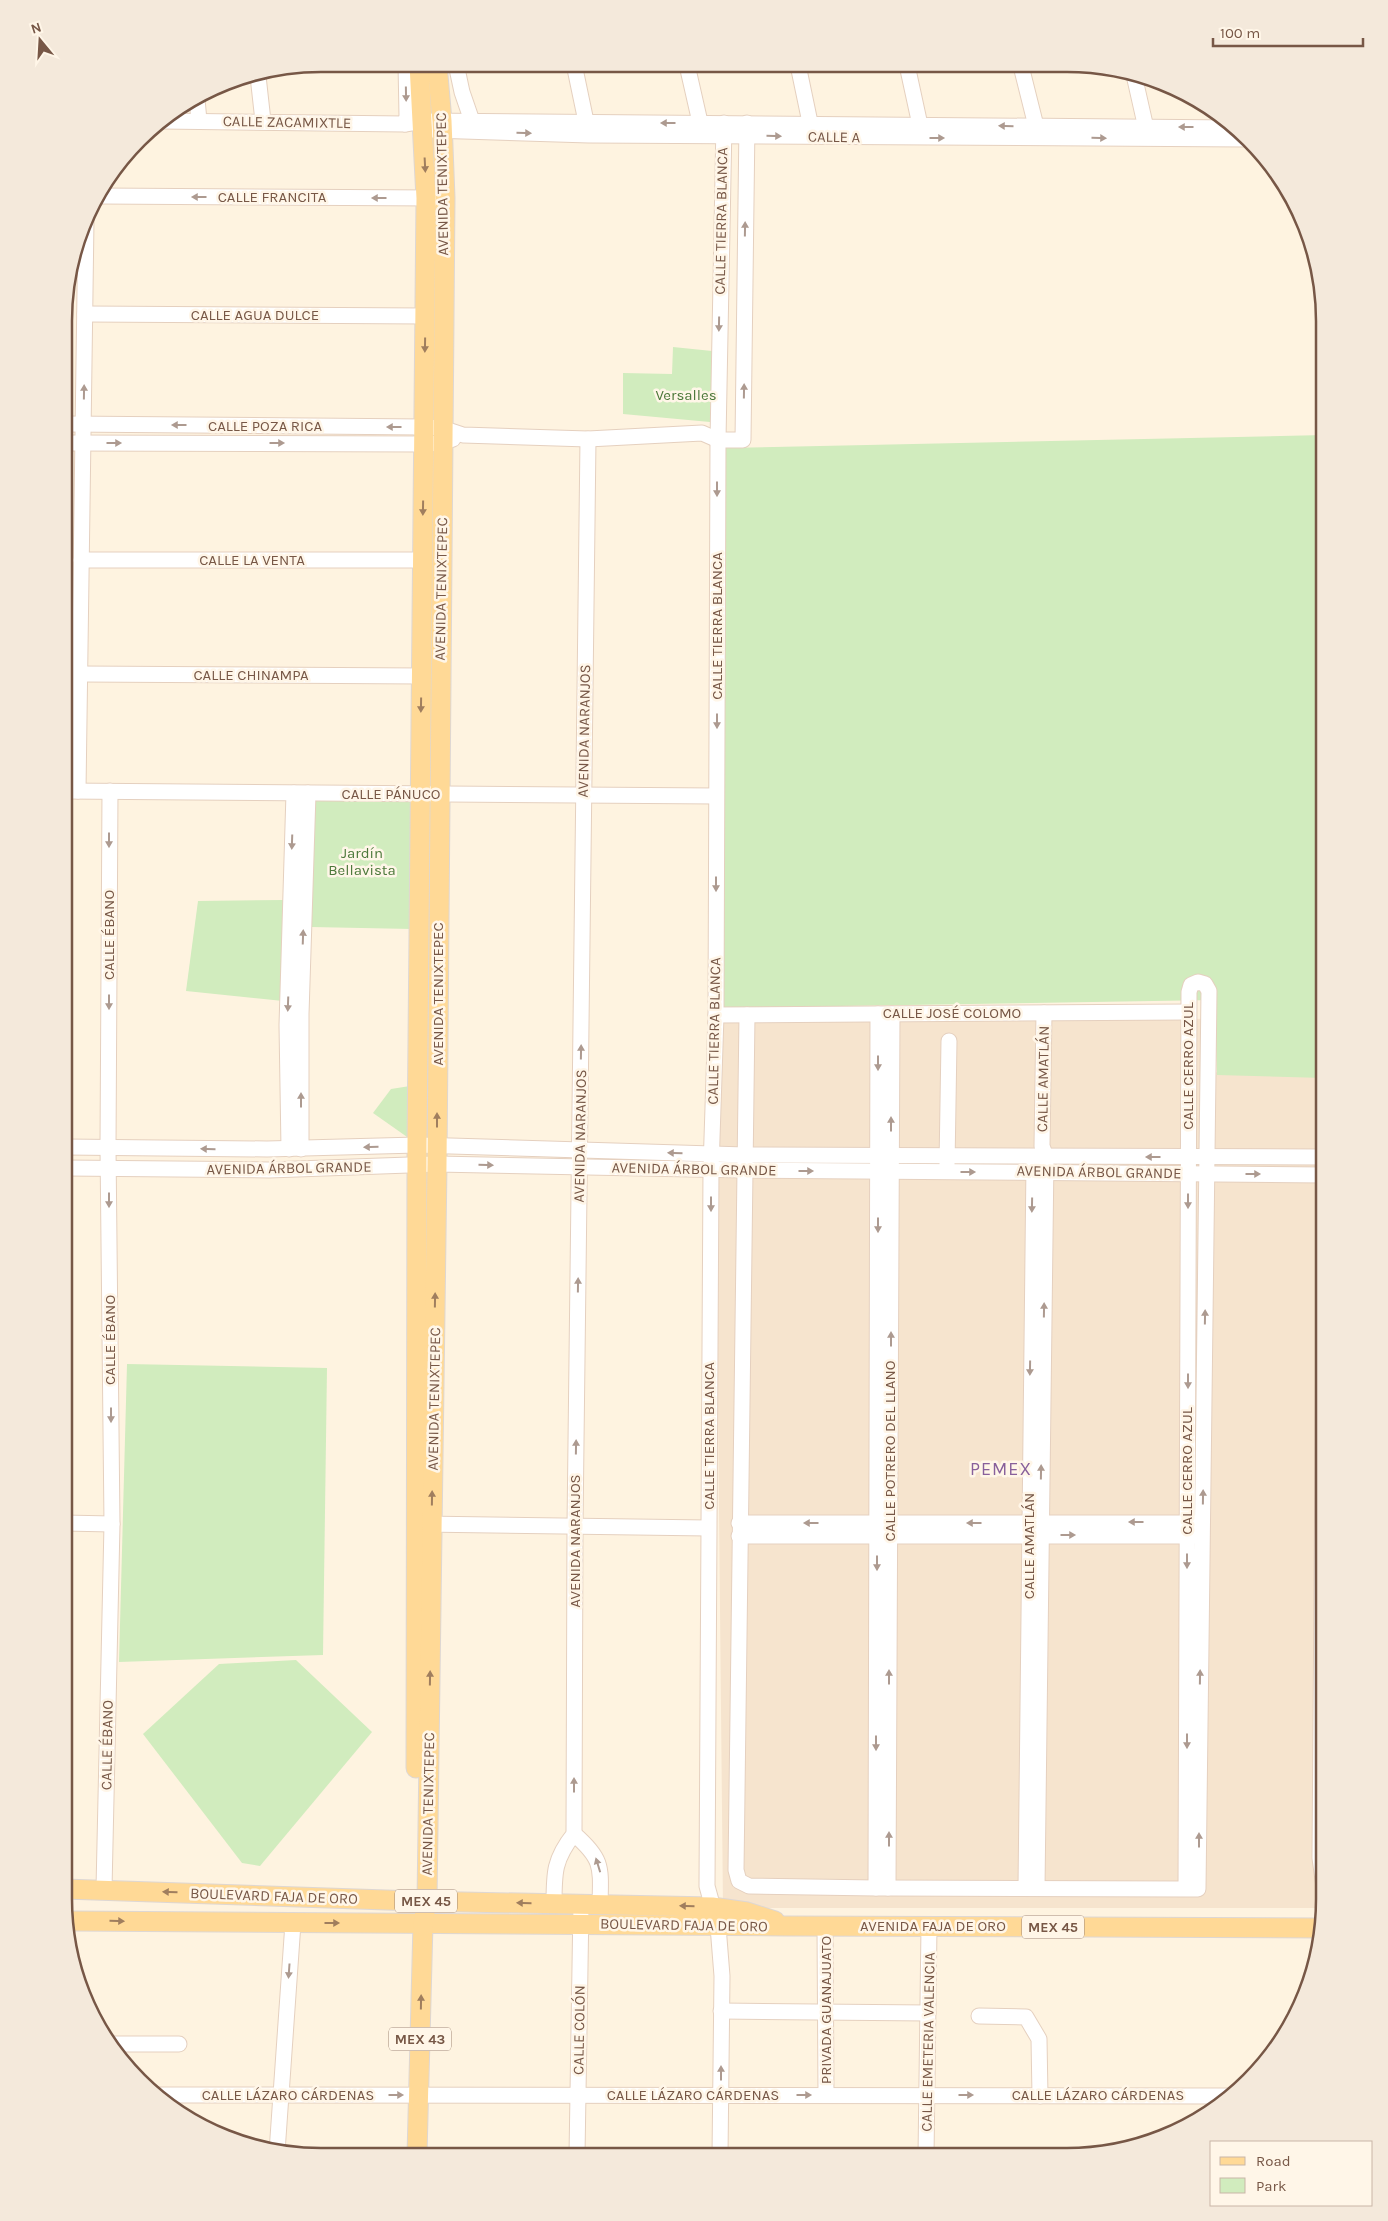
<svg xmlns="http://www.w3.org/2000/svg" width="1388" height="2221" font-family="Karla,sans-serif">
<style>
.residential{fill:#f6e4ce}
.green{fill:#d1ecbe}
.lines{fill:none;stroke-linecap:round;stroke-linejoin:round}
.minor-casing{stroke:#e5d0bf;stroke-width:17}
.major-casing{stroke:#ded7d3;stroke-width:21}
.minor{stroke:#fff;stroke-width:15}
.major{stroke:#ffd996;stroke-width:19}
.oneway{fill:#ad9a90}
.oneway2{fill:#a07e5e}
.labels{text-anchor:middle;stroke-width:5;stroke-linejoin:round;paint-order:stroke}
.shield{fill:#fff6e8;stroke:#a08777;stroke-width:1}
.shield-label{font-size:14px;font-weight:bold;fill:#775746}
.street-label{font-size:15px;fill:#775746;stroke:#fff6e8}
.park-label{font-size:15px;fill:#4c783a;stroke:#fff6e8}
.quarter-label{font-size:18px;letter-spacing:1px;fill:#88609b;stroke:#fff6e8}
.rim{fill:none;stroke:#775746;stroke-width:2.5}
</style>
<rect width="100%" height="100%" fill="#fef3e0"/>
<!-- residential -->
<path class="residential" d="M714,1011L1209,1019V1072L1324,1077V1908H723Z"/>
<!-- green -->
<g class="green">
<path d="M673,347L712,351L710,422L623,414V373L672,374Z"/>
<path d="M1324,435V1078L1217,1075L1215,1000L721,1008L724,448Z"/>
<path d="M310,796L415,797L412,929L311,927Z"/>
<path d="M284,900L283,1001L186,991L198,901Z"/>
<path d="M410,1086V1139L373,1113L391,1089Z"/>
<path d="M127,1364L327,1368L323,1655L119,1662Z"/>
<path d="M296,1660L372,1732L260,1866L242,1863L143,1734L219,1664Z"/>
</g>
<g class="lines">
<defs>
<g id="minor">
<path d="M456,64L462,92L472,121"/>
<path d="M574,64L588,131"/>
<path d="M687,65L702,131"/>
<path d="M798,65L812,132"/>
<path d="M907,65L920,125L915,131"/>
<path d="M1021,66L1038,134"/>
<path d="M1134,75L1148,137"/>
<path d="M258,76L263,121"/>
<path d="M197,99L199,121"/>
<path d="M162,121L405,124L423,121L1234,128"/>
<path d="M405,124L407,116L406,64"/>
<path d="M432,130L589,135L1245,139"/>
<path d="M99,196L436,198"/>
<path d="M85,314L425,316"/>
<path d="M66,424L424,427L442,428L463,435L588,439L702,433L718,440H743L747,123"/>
<path d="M66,443L424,444L442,443L453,439"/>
<path d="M81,560H423"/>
<path d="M80,674L422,676"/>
<path d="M65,791L716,796"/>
<path d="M78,791L86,220"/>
<path d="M716,1015L1188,1012"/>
<path d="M747,1015L736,1870L739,1881L749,1886L876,1888H888L1186,1889H1198L1209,991L1205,984L1198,982L1191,985L1189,992L1186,1889"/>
<path d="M65,1147L267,1149L417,1145L745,1155L1324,1157"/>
<path d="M289,1149L287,1025L294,793"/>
<path d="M301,1149V1014L308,793"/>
<path d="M947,1165L949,1041"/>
<path d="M65,1168L269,1170L437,1164L744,1170L1324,1175"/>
<path d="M64,1523L112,1524"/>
<path d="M739,1523H1196"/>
<path d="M422,1524L708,1528"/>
<path d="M739,1536H1197"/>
<path d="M574,1834C603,1859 601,1867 600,1904"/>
<path d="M1324,1887L1320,1858L1324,1315"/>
<path d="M876,1888L878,1014"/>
<path d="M888,1888L892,1014"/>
<path d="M1026,1888L1034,1163"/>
<path d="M1037,1888L1046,1157L1042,1146L1044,1013"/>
<path d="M104,1889L112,1524L108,1148L110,791"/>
<path d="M554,1904C554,1873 554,1859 574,1834L575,1526L588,439"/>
<path d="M825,1926L826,2095"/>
<path d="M721,2011L928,2013"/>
<path d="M979,2016L1026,2017L1039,2039L1040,2096"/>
<path d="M110,2044H179"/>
<path d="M155,2095L1232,2096"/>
<path d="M277,2152L293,1923"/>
<path d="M577,2156L581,1904"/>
<path d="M720,2156L722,1976L718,1926L707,1886L711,1169L716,1015L718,440L724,123"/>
<path d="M926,2157L929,1927"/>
</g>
<g id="major">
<path d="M416,1768L417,1145L426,198L419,64"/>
<path d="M64,1889L416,1901L712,1907L747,1912L775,1921"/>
<path d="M68,1921L785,1926L1321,1928"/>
<path d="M417,2155L423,1923L427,1901L437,1164L445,198L442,121L437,64"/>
</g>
</defs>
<!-- minor casing -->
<use href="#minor" class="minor-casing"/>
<!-- major casing -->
<use href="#major" class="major-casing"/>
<!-- minor -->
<use href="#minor" class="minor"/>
<!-- major -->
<use href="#major" class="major"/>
</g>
<!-- one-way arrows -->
<defs><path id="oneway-solid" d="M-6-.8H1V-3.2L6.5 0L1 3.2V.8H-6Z" transform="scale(1.25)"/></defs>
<g class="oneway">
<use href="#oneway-solid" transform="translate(406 94) rotate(89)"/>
<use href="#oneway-solid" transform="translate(668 123) rotate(-180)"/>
<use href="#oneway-solid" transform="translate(1006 126) rotate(-179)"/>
<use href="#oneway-solid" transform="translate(1186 127) rotate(-180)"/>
<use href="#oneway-solid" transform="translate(524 133) rotate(1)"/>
<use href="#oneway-solid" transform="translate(774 136) rotate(1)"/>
<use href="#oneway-solid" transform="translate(937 138)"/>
<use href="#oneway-solid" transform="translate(1099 138) rotate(1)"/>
<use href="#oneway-solid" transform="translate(199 197) rotate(-180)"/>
<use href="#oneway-solid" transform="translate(379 198) rotate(-180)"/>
<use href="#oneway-solid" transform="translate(745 229) rotate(-89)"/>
<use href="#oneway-solid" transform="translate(719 324) rotate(91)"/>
<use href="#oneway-solid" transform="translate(744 391) rotate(-89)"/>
<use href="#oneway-solid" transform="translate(84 392) rotate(-89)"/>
<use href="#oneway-solid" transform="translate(179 425) rotate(-180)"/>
<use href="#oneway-solid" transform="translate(394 427) rotate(-180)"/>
<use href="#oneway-solid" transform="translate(114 443)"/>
<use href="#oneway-solid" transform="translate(277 443)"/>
<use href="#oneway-solid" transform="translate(717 489) rotate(90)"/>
<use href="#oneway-solid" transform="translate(717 721) rotate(90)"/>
<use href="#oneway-solid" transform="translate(109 840) rotate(90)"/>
<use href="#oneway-solid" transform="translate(292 842) rotate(92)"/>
<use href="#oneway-solid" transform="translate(716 884) rotate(90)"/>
<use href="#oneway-solid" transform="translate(303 937) rotate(-88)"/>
<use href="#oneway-solid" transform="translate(109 1002) rotate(90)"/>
<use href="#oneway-solid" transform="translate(288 1004) rotate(92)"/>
<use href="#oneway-solid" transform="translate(581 1052) rotate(-89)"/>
<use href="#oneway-solid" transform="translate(878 1063) rotate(90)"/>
<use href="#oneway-solid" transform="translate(301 1100) rotate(-90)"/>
<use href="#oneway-solid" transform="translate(891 1124) rotate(-90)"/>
<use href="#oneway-solid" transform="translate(371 1147) rotate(179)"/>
<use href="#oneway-solid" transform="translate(208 1149) rotate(-179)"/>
<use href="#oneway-solid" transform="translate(675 1153) rotate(-179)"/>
<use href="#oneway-solid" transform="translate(1153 1157) rotate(-180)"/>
<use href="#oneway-solid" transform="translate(486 1165) rotate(1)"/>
<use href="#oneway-solid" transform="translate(806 1171)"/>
<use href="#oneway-solid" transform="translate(968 1172)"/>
<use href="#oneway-solid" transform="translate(1253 1174)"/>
<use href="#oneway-solid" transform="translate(109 1200) rotate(90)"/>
<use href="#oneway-solid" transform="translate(1188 1201) rotate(90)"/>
<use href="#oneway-solid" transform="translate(711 1204) rotate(90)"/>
<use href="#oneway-solid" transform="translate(1032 1205) rotate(91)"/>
<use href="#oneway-solid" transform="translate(878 1225) rotate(90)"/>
<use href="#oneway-solid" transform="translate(578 1285) rotate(-89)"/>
<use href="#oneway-solid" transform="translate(1044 1310) rotate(-89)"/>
<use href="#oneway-solid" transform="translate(1205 1317) rotate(-89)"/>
<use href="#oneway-solid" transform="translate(891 1339) rotate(-90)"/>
<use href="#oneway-solid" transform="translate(1030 1368) rotate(91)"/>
<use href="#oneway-solid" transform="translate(1188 1381) rotate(90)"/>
<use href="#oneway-solid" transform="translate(111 1415) rotate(90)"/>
<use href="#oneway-solid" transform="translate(576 1447) rotate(-89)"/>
<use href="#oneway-solid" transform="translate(1041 1472) rotate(-89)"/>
<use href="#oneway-solid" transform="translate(1203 1497) rotate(-89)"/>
<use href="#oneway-solid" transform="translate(1136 1522) rotate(180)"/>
<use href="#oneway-solid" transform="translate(811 1523) rotate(180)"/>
<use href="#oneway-solid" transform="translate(974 1523) rotate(180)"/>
<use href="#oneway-solid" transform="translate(1068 1535)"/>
<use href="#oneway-solid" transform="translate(1187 1561) rotate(90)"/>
<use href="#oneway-solid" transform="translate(877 1563) rotate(90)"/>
<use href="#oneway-solid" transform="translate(889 1677) rotate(-90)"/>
<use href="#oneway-solid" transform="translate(1200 1677) rotate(-89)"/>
<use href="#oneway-solid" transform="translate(1187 1741) rotate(90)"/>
<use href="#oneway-solid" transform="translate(876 1743) rotate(90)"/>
<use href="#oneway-solid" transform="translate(574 1785) rotate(-90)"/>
<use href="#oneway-solid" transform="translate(889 1839) rotate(-90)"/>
<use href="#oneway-solid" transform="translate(1199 1840) rotate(-90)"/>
<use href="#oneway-solid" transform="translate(598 1865) rotate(-107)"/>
<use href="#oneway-solid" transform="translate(289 1971) rotate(94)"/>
<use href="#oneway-solid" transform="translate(721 2073) rotate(-90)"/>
<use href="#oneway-solid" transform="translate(396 2095)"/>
<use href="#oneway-solid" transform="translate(804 2095)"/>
<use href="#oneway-solid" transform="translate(966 2095)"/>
</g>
<g class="oneway2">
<use href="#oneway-solid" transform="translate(425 165) rotate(87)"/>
<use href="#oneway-solid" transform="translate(425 345) rotate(91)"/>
<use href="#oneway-solid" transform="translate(423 508) rotate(91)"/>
<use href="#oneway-solid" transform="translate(421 705) rotate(91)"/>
<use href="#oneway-solid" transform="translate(437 1120) rotate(-90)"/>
<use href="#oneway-solid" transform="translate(435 1300) rotate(-89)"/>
<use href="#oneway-solid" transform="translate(432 1498) rotate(-89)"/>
<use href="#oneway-solid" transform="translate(430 1678) rotate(-89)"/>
<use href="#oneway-solid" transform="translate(170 1892) rotate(-178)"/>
<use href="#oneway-solid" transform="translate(524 1903) rotate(-179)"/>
<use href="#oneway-solid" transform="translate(687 1906) rotate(-179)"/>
<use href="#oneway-solid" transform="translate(117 1921) rotate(1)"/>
<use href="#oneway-solid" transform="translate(332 1923)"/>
<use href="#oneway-solid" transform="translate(421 2002) rotate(-89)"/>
</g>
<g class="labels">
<!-- shield labels -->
<g class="shield">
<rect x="395" y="1889.5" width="62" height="23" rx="4"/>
<rect x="1022" y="1915.5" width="62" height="23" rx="4"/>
<rect x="389" y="2027.5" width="62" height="23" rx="4"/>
</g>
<g class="shield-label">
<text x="426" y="1906">MEX 45</text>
<text x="1053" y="1932">MEX 45</text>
<text x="420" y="2044">MEX 43</text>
</g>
<!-- street labels -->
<g class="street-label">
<text transform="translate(287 122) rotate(1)" y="5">CALLE ZACAMIXTLE</text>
<text transform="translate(834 137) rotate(1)" y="5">CALLE A</text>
<text transform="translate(442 184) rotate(-91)" y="5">AVENIDA TENIXTEPEC</text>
<text x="272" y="202">CALLE FRANCITA</text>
<text transform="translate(721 221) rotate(-89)" y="5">CALLE TIERRA BLANCA</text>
<text x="255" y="320">CALLE AGUA DULCE</text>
<text x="265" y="431">CALLE POZA RICA</text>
<text x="252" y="565">CALLE LA VENTA</text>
<text transform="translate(441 589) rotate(-89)" y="5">AVENIDA TENIXTEPEC</text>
<text transform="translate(717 626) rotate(-90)" y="5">CALLE TIERRA BLANCA</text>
<text x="251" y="680">CALLE CHINAMPA</text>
<text transform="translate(584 731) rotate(-89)" y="5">AVENIDA NARANJOS</text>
<text x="391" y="799">CALLE PÁNUCO</text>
<text transform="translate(109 935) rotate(-90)" y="5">CALLE ÉBANO</text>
<text transform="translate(438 994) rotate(-90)" y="5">AVENIDA TENIXTEPEC</text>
<text x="952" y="1018">CALLE JOSÉ COLOMO</text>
<text transform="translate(714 1031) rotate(-89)" y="5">CALLE TIERRA BLANCA</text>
<text transform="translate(1188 1066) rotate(-90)" y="5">CALLE CERRO AZUL</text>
<text transform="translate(1043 1079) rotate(-89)" y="5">CALLE AMATLÁN</text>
<text transform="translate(580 1136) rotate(-89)" y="5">AVENIDA NARANJOS</text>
<text transform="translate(289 1168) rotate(-1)" y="5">AVENIDA ÁRBOL GRANDE</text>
<text transform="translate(694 1169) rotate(1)" y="5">AVENIDA ÁRBOL GRANDE</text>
<text transform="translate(1099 1172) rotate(1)" y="5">AVENIDA ÁRBOL GRANDE</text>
<text transform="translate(110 1340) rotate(-90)" y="5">CALLE ÉBANO</text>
<text transform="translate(434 1399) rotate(-89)" y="5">AVENIDA TENIXTEPEC</text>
<text transform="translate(709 1436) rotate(-90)" y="5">CALLE TIERRA BLANCA</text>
<text transform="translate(890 1451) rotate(-90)" y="5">CALLE POTRERO DEL LLANO</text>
<text transform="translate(1187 1471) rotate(-90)" y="5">CALLE CERRO AZUL</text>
<text transform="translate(575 1541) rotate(-90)" y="5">AVENIDA NARANJOS</text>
<text transform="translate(1029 1546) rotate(-90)" y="5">CALLE AMATLÁN</text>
<text transform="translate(107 1745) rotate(-89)" y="5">CALLE ÉBANO</text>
<text transform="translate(428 1804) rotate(-89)" y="5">AVENIDA TENIXTEPEC</text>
<text transform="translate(274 1896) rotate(2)" y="5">BOULEVARD FAJA DE ORO</text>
<text transform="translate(684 1925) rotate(1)" y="5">BOULEVARD FAJA DE ORO</text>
<text x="933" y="1931">AVENIDA FAJA DE ORO</text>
<text transform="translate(826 2010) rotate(-90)" y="5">PRIVADA GUANAJUATO</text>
<text transform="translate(579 2030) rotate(-89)" y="5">CALLE COLÓN</text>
<text transform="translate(928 2042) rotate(-89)" y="5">CALLE EMETERIA VALENCIA</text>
<text x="288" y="2100">CALLE LÁZARO CÁRDENAS</text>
<text x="693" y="2100">CALLE LÁZARO CÁRDENAS</text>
<text x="1098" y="2100">CALLE LÁZARO CÁRDENAS</text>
</g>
<!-- park labels -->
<g class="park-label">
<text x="686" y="400">Versalles</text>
<text x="362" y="858">Jardín<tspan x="362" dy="17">Bellavista</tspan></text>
</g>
<!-- quarter labels -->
<g class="quarter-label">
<text x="1001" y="1475">PEMEX</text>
</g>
</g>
<!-- crop -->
<path d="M0 0H1388V2221H0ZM321 72H1067A249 249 0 0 1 1316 321V1899A249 249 0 0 1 1067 2148H321A249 249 0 0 1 72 1899V321A249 249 0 0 1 321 72Z" fill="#f4e9db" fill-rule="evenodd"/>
<path class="rim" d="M321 72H1067A249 249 0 0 1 1316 321V1899A249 249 0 0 1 1067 2148H321A249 249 0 0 1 72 1899V321A249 249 0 0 1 321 72Z"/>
<!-- legend -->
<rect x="1210" y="2141" width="162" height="65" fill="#fff6e8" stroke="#c9b6a7"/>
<rect x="1220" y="2157" width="25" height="8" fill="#ffd996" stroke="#c9b6a7"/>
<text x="1256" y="2166" font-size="15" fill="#775746">Road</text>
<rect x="1220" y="2178" width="25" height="15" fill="#d1ecbe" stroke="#c9b6a7"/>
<text x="1256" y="2191" font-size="15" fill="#775746">Park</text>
<!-- north arrow -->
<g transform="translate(40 40) rotate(342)" stroke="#fff6e8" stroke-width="4" paint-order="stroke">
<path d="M0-4L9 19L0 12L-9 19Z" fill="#775746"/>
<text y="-8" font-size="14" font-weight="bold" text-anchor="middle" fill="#775746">N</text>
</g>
<!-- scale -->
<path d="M1213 38v8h150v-8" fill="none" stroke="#775746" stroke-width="2.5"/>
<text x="1220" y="38" font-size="15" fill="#775746" stroke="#fff6e8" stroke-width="4" paint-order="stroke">100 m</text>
</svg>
